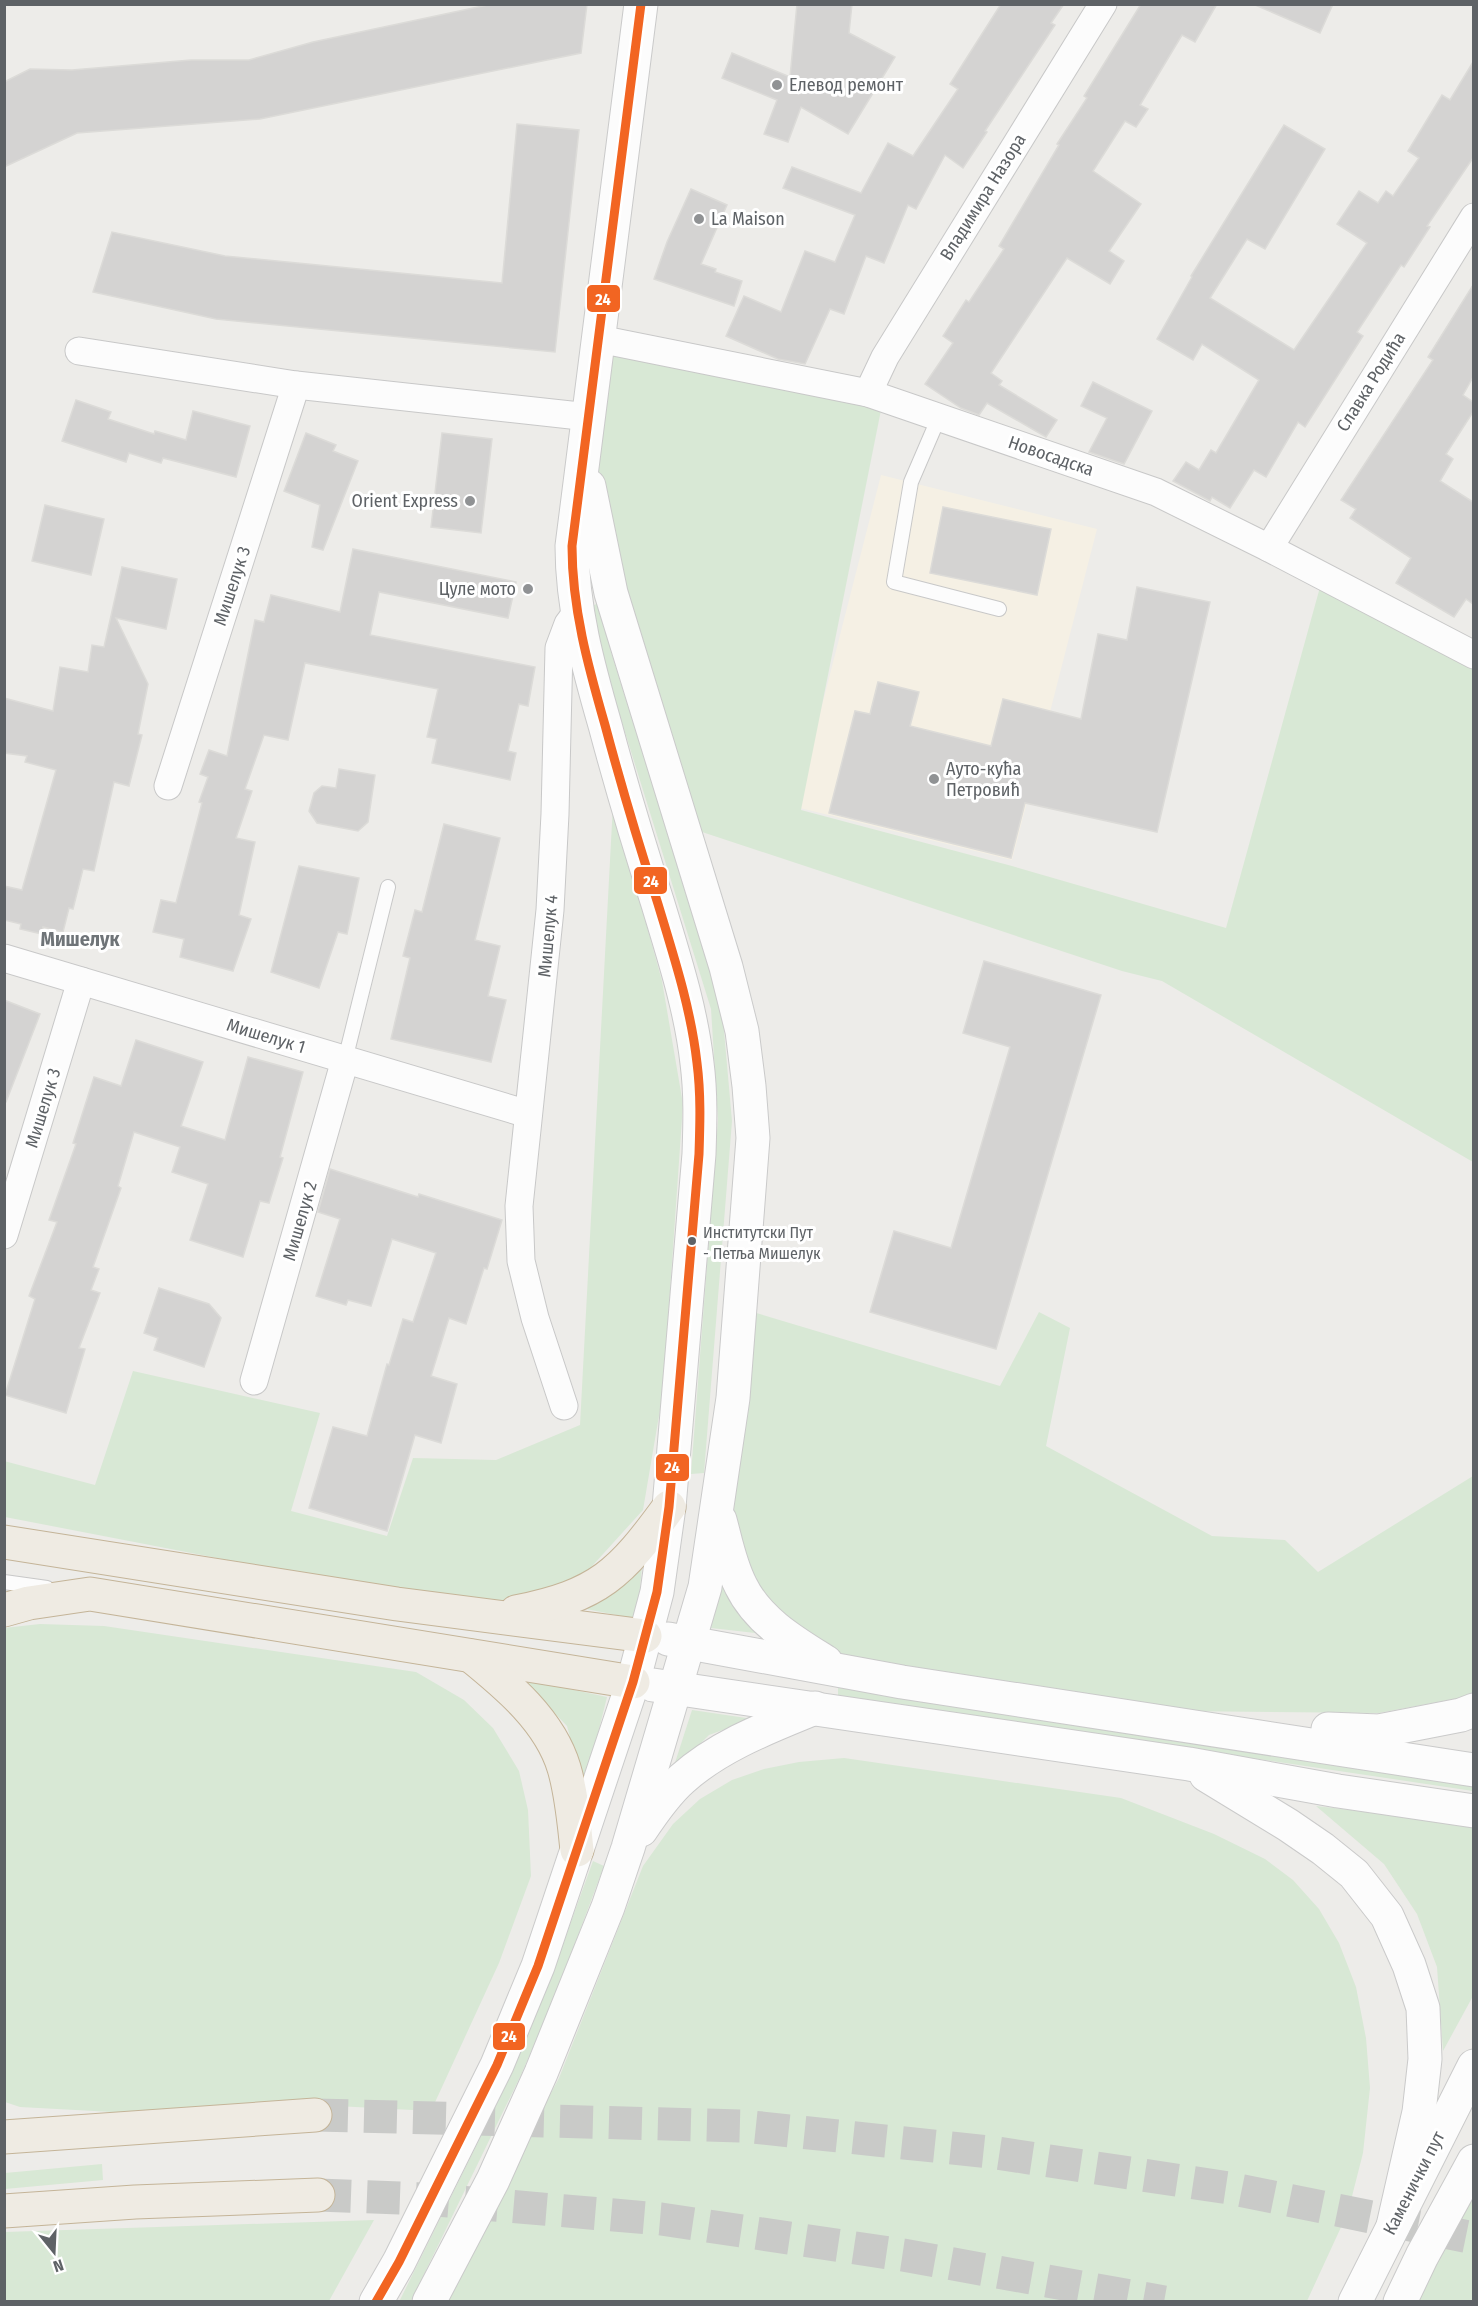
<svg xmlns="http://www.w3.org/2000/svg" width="1478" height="2306" font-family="'Fira Sans Condensed',sans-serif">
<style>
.commercial{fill:#f5f0e4}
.green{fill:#d8e8d5}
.building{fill:#d4d3d2;stroke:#dcdbd8;stroke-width:1.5}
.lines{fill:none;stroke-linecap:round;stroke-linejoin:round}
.highway-tunnel{stroke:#c9cac8;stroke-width:33;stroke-dasharray:33 16;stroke-linecap:butt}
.lane-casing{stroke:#c8c8c8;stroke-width:16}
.street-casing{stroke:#c8c8c8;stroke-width:29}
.secondary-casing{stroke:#cacaca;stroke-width:35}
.highway-casing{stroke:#c4b498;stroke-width:35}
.lane{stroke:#fcfcfc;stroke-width:14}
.street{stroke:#fcfcfc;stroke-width:27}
.secondary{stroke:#fcfcfc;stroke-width:33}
.highway{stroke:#efebe3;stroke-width:33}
.bus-1-casing{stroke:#fff;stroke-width:14}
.bus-1{stroke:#f26522;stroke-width:9}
.poi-dot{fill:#909294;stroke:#fff;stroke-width:2}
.bus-dot{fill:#5e6266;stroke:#fff;stroke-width:2}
.labels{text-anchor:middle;stroke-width:6;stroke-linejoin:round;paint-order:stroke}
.bus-label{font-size:16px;fill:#5e6266;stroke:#fff;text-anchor:start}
.poi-label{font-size:18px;fill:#5e6266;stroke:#fff;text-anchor:start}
.street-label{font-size:18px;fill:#5e6266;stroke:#fff}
.neighbourhood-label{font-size:20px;font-weight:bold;fill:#6f7478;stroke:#fff}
.line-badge{stroke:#fff;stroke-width:2}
.badge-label{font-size:16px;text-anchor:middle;font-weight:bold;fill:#fff}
</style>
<rect width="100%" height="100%" fill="#edece9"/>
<!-- commercial -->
<path class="commercial" d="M881,475L1097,529L1012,860L796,807Z"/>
<!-- green -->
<g class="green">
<path d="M610,349L882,405L801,810L1012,866L1226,928L1325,569L1473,647V1162L1162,981L1122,971L696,830L661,741L595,462Z"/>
<path d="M599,603L611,652L722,1008L732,1121L704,1473L691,1474L718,1120L711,1009L601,655L589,607Z"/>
<path d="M613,804L662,981L683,1104L663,1392L643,1510L584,1575L514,1603L465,1606L5,1517L4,1461L95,1485L133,1371L320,1413L291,1511L387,1536L413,1458L496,1460L580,1425Z"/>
<path d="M753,1312L1000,1386L1039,1312L1070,1328L1046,1446L1212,1536L1285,1540L1318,1572L1473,1476V1693L1459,1698L1379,1713L1175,1711L862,1665L806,1637L748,1583L727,1504Z"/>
<path d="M642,1567L637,1619L581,1608Z"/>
<path d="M723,1573L764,1634L711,1628Z"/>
<path d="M40,1624L104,1626L416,1672L464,1700L493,1728L519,1771L528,1810L531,1876L499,1963L431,2111L299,2104L131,2113L20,2107L5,2102L4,1628Z"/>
<path d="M522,1679L607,1697L584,1789L567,1726Z"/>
<path d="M838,1685L1473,1779V1791L838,1696Z"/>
<path d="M692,1710L753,1719L709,1735L672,1772Z"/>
<path d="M844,1758L1121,1798L1214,1834L1265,1859L1293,1880L1319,1909L1339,1943L1356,1987L1366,2038L1370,2088L1363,2153L1348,2212L1307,2301L440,2302L559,2078L643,1866L673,1824L700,1799L732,1780L764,1769L799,1762Z"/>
<path d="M1316,1806L1473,1824V1996L1443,2051L1437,1967L1417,1914L1384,1864Z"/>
<path d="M593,1861L604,1866L558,1989L521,2075L411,2301L399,2302L512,2073L547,1988Z"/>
<path d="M102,2164L103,2180L5,2189V2173Z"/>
<path d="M1473,2179V2301L1409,2302Z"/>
<path d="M374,2220L329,2301H5V2232Z"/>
</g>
<!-- building -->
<g class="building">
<path d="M492,4H587L581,53L260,119L77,133L4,167V82L30,69L72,70L191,60H249L313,42Z"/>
<path d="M797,4H852L849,33L895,57L848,134L801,107L788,142L764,134L777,100L722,78L732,53L790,77Z"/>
<path d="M1001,4H1064L1051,23L1055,25L985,131L987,132L963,168L945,155L916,209L908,205L884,263L866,256L844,314L830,309L805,364L778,359L726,336L744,296L781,312L805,251L835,262L855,215L783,188L792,167L861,193L888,143L913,156L958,89L950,84Z"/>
<path d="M1141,4H1217L1195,42L1182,35L1140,105L1148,109L1136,127L1125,121L1093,171L1141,204L1109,251L1124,261L1110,284L1067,258L991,373L1002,381L999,385L1057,420L1046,437L987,403L979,415L961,408L925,384L953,343L943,336L966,300L969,302L1004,249L999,246L1059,145L1057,144L1087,98L1084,96Z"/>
<path d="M1253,4H1333L1320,33Z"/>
<path d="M1473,62V158L1427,226L1430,227L1404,267L1401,265L1357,332L1363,336L1305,427L1298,422L1266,477L1254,470L1230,508L1212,497L1210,501L1173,481L1186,462L1199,470L1211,450L1216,453L1259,380L1202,344L1193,360L1157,339L1192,277L1191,276L1284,125L1325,149L1265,249L1247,239L1210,298L1294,350L1367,243L1337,224L1359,191L1378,203L1386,191L1393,196L1419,158L1408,151L1442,95L1450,100Z"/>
<path d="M517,124L579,130L555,352L216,319L93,292L112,232L225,256L502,283Z"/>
<path d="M691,189L727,205L701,264L716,269L715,272L742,281L734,306L654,279L667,242Z"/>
<path d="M1473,285V377L1463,395L1473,402V412L1446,454L1453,459L1440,481L1473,502V604L1466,599L1454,617L1396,583L1411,558L1350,518L1356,509L1341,500L1433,360L1428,357Z"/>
<path d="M1093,382L1152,411L1124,464L1089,452L1107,418L1081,406Z"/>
<path d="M76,400L111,412L108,419L154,434L155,431L186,440L193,411L250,426L236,477L163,458L161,463L129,453L126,462L62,441Z"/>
<path d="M306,433L336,445L333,451L358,461L323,550L312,547L320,505L284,491Z"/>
<path d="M442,433L492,439L481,533L431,527Z"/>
<path d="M45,505L104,519L91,575L32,561Z"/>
<path d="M943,507L1051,529L1037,595L930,573Z"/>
<path d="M353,549L516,582L508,618L379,592L370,635L535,667L528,706L519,704L508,751L516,753L510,780L432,763L437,739L427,737L438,689L305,663L288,740L264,735L245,789L252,791L236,838L255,842L239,915L251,919L233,971L180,957L184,939L153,932L161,900L176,903L202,803L199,802L208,777L200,774L209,750L227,756L255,620L264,622L271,595L340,612Z"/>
<path d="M122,567L177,579L166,629L116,618L148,684L138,734L142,735L129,786L114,782L94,871L83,869L73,909L69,908L63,932L43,927L42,934L20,929L21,924L4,920V886L22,890L56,770L25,762L27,756L4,753V698L53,711L60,667L88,672L92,645L104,647Z"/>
<path d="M1137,587L1210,602L1157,832L1025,803L1011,858L829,813L855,711L870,714L878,682L919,692L910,726L991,746L1003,699L1081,719L1098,634L1127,640Z"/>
<path d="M339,769L375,775L368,822L358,831L317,823L309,811L314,793L322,786L336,788Z"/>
<path d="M444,824L500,838L475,940L500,946L488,996L506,1000L491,1062L391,1039L410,958L403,956L415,910L422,912Z"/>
<path d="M299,866L359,878L347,934L338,932L319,988L271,972Z"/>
<path d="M984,961L1101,995L996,1349L870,1312L894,1231L951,1248L1010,1047L963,1033Z"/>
<path d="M4,1000L40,1014L6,1102H4Z"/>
<path d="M136,1040L203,1062L181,1126L225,1140L248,1057L303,1072L280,1157L283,1158L269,1203L260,1201L243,1257L190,1240L208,1184L172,1172L180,1147L134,1132L118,1186L121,1188L93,1267L99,1269L91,1290L100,1293L79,1348L85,1349L66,1413L5,1395L35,1299L29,1296L57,1222L49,1220L76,1144L73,1143L94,1077L121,1086Z"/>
<path d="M330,1169L418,1197L419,1194L502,1220L487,1269L484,1268L466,1324L449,1318L431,1376L457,1384L441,1443L415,1435L387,1531L309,1508L333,1427L367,1436L387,1364L389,1365L403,1319L413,1322L436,1253L392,1239L371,1306L348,1300L346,1305L316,1296L340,1219L318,1212Z"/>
<path d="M159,1288L209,1304L221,1318L204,1367L154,1350L158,1338L144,1333Z"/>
</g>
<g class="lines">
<!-- highway-tunnel -->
<g class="highway-tunnel">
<path d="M315,2115L743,2126L990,2152L1229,2188L1474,2238"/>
<path d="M318,2195L424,2199L661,2219L903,2255L1164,2302"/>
</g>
<defs>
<g id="lane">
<path d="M939,417L911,482L894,582L999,609"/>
<path d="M345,1060L388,887"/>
<path d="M4,1582L47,1588"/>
</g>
<g id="street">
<path d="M599,339L868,393L1156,492L1269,548L1474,655"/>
<path d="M79,351L296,385L589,417"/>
<path d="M868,393L885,357L1103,4"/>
<path d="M1269,548L1474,217"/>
<path d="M168,786L296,385"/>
<path d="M4,958L528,1114"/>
<path d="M4,1235L81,981"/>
<path d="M254,1381L345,1060"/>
<path d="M564,1406L535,1318L521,1261L519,1206L550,910L555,814L559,648L568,624L577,612"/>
</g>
<g id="secondary">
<path d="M720,1520C726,1542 730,1565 741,1586C758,1621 794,1642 826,1662"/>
<path d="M668,1639L902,1682L1474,1770"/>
<path d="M653,1685L1189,1764L1338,1791L1474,1811"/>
<path d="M1328,1729L1379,1731L1461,1715L1474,1710"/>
<path d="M1206,1775L1288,1825L1323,1849L1354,1874L1387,1916L1409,1965L1423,2008L1425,2059L1419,2112L1393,2226"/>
<path d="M641,1830C653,1812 666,1793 682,1779C720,1745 769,1727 815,1708"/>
<path d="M376,2302L399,2262L497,2065L538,1966L633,1682L657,1592L669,1507L699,1154C700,1124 701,1094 697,1063C691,1009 674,957 658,904C639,845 621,785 605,725C588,666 572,608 572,546L641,4"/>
<path d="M429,2302L493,2180L541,2073L608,1907L628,1848L705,1587L733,1398L753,1138L749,1086L742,1031L726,967L611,593L589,486"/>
<path d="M1355,2302L1474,2066"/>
<path d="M1400,2302L1422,2256L1474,2161"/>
</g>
<g id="highway">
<path d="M4,1542L397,1604L645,1636"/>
<path d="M4,1610L29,1603L90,1594L633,1682"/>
<path d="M516,1612C600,1595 620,1574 669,1507"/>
<path d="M471,1656C508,1686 550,1721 564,1768C572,1795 574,1823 577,1850"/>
<path d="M4,2137L315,2115"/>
<path d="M4,2211L135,2202L318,2195"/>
</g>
</defs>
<!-- lane casing -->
<use href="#lane" class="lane-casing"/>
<!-- street casing -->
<use href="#street" class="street-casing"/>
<!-- secondary casing -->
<use href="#secondary" class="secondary-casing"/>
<!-- highway casing -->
<use href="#highway" class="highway-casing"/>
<!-- lane -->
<use href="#lane" class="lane"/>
<!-- street -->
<use href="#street" class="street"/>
<!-- secondary -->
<use href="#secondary" class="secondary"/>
<!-- highway -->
<use href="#highway" class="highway"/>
<defs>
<path id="bus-1" d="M376,2302L399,2262L497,2065L538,1966L633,1682L657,1592L669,1507L699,1154C700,1124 701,1094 697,1063C691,1009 674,957 658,904C639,845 621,785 605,725C588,666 572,608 572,546L641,4"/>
</defs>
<!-- bus-1 casing -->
<use href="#bus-1" class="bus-1-casing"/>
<!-- bus-1 -->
<use href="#bus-1" class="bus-1"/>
</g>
<!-- markers -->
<g class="poi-dot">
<circle cx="777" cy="85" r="6"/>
<circle cx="699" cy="219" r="6"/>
<circle cx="470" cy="501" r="6"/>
<circle cx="528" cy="589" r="6"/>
<circle cx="934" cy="779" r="6"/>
</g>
<circle class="bus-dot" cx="692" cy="1241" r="5"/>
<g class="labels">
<!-- bus labels -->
<g class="bus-label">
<text x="703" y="1238">Институтски Пут<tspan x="703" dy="21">- Петља Мишелук</tspan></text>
</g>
<!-- poi labels -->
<g class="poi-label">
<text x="789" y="91">Елевод ремонт</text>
<text x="711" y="225">La Maison</text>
<text x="458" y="507" text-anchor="end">Orient Express</text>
<text x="516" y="595" text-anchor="end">Цуле мото</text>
<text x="946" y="775">Ауто-кућа<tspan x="946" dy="21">Петровић</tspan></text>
</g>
<!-- street labels -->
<g class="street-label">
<text transform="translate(983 197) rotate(-58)" y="6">Владимира Назора</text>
<text transform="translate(1371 382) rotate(-58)" y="6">Славка Родића</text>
<text transform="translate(1051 456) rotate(19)" y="6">Новосадска</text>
<text transform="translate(232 586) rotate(-72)" y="6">Мишелук 3</text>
<text transform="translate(548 936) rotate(-85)" y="6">Мишелук 4</text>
<text transform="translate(266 1036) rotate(17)" y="6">Мишелук 1</text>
<text transform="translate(43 1108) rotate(-73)" y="6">Мишелук 3</text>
<text transform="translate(300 1221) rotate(-74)" y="6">Мишелук 2</text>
<text transform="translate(1414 2183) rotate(-63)" y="6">Каменички пут</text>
</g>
<!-- neighbourhood labels -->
<g class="neighbourhood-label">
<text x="80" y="946">Мишелук</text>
</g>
</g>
<g class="line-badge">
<rect x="586" y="284" width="35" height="29" rx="6" fill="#f26522"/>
<rect x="633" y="866" width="35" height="29" rx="6" fill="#f26522"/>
<rect x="655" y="1453" width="35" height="29" rx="6" fill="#f26522"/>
<rect x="492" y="2022" width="34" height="29" rx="6" fill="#f26522"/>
</g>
<g class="badge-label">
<text x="603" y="305">24</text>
<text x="651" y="887">24</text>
<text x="672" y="1473">24</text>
<text x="509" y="2042">24</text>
</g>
<!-- border -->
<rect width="1478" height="2306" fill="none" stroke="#5e6266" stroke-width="12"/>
<!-- north arrow -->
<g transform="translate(54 2252) rotate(162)" stroke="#ffffff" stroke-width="4.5" paint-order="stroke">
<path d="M0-4.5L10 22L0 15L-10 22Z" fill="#5e6266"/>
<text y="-9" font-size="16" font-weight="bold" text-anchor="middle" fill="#5e6266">N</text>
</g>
</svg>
